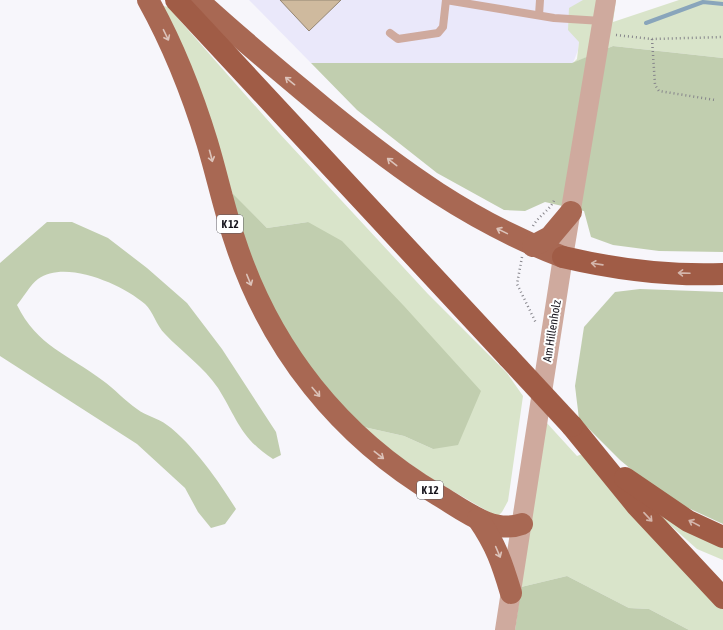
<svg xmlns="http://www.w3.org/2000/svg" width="723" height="630" font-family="'Asap Condensed',sans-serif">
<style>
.built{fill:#eae8fa}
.green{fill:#d9e4ca}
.forest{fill:#c1ceaf}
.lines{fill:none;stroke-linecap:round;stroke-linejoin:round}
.stream{stroke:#89a5bb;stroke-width:4}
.building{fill:#cfba9e;stroke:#948673}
.path{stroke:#86858b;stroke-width:2.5;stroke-dasharray:1 3;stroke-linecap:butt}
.service{stroke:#cfaa9e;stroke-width:8}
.tertiary{stroke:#cfaa9e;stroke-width:20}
.primary{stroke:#a86853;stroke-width:22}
.trunk{stroke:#a05c46;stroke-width:22}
.trunk-bridge{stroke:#a05c46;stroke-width:22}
.oneway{stroke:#dcc3ba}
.oneway2{stroke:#d4b6ac}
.labels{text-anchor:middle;stroke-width:4;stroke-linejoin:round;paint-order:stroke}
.shield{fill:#fff;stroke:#5c5a60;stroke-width:1}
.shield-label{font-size:11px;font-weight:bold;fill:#16141c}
.street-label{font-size:12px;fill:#16141c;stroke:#fff}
</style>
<rect width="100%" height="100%" fill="#f7f6fb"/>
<!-- built -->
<path class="built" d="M249,0H584L578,50L573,63H311Z"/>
<!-- green -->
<g class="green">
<path d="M583,0H616L613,22L679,0H723V58L613,46L573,63L577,59L579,42L568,30L569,8Z"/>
<path d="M160,5L168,7L279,133L428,294L507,373L523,396L508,501L502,512L498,516L494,515L427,476L355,425L404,436L433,449L308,222L267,228L233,195Z"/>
<path d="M545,421L577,456L582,454L723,606V630H689L649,609L629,608L567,576L521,587Z"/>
<path d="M642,500L723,545V560L697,549Z"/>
</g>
<!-- forest -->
<g class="forest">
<path d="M613,46L723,58V252L659,251L613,245L591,237L584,211L545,202L525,211L504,210L437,173L357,110L311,63H572Z"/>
<path d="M233,194L267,228L308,222L342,241L404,306L481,391L458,445L433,449L404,436L355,425L286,341L227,201Z"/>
<path d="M47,222H72L108,238L147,268L187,303L222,349L276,432L281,455L273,459C240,438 237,418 218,388C204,367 182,352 165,334C156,325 153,311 145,304C122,284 65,259 38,279C30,285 23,298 17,305C37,346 69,355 102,380C115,389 125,401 137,409C146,416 158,418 167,425C192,443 220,483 236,509L225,524L211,528L198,512L185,488L137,444L0,356V263Z"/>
<path d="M640,289L723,292V524L686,507L655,489L620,460L579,419L575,386L584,327L615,292Z"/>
<path d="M567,576L629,608L649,609L689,630H515L521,587Z"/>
</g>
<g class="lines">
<!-- stream -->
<path class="stream" d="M646,23L703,2L723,4"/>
</g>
<!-- building -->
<path class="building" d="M280,0H341L309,31Z"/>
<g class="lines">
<!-- path -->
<g class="path">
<path d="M616,35L652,39L723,37"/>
<path d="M652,39L655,85L659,91L715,100"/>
<path d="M533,226C539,215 551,210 555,198"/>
<path d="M522,257L517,284L536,323"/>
</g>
<!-- service -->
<g class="service">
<path d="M539,15L540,0"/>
<path d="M390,33L398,39L438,33L443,27L446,0L554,18L602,21"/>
</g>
<!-- tertiary -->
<path class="tertiary" d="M505,630L563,257L606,0"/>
<!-- primary -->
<g class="primary">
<path d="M148,0C173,45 192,93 207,142C217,175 224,209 235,241C270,349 340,437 438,495C462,509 493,535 522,524"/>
<path d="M198,0C239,38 282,73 325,109C401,171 471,222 563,257"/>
<path d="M533,246L550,237L571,212"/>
<path d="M478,519C496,545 502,563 511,593"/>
</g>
<!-- trunk -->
<g class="trunk">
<path d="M176,0L508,357"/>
<path d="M563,257C614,269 671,276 723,274"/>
<path d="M572,426L637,506L723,598"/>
<path d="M625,478L688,521L723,537"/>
</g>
<!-- trunk-bridge -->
<path class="trunk-bridge" d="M508,357L572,426"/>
</g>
<!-- one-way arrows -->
<defs><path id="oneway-shaft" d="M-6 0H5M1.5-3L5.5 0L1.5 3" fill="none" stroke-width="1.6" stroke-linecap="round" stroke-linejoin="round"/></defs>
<g class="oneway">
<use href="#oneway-shaft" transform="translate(166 35) rotate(64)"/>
<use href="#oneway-shaft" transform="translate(290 81) rotate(-141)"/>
<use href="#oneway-shaft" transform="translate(211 156) rotate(75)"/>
<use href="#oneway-shaft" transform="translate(392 162) rotate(-142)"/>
<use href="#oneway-shaft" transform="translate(502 231) rotate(-154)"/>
<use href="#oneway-shaft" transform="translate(249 280) rotate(68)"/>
<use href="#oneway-shaft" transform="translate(316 392) rotate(50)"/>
<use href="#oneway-shaft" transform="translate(379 455) rotate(38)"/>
<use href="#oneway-shaft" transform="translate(498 552) rotate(67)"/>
</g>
<g class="oneway2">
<use href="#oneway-shaft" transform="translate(597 264) rotate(-172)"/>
<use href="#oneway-shaft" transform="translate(684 273) rotate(-178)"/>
<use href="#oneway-shaft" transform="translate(648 517) rotate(47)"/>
<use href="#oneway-shaft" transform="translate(694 523) rotate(-152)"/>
</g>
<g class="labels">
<!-- shield labels -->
<g class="shield">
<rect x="217" y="215" width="26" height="18" rx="3"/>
<rect x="417" y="481" width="26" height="18" rx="3"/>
</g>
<g class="shield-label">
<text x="230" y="228">K 12</text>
<text x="430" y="494">K 12</text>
</g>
<!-- street labels -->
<g class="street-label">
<text transform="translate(552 331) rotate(-81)" y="4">Am Hillenholz</text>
</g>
</g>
</svg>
